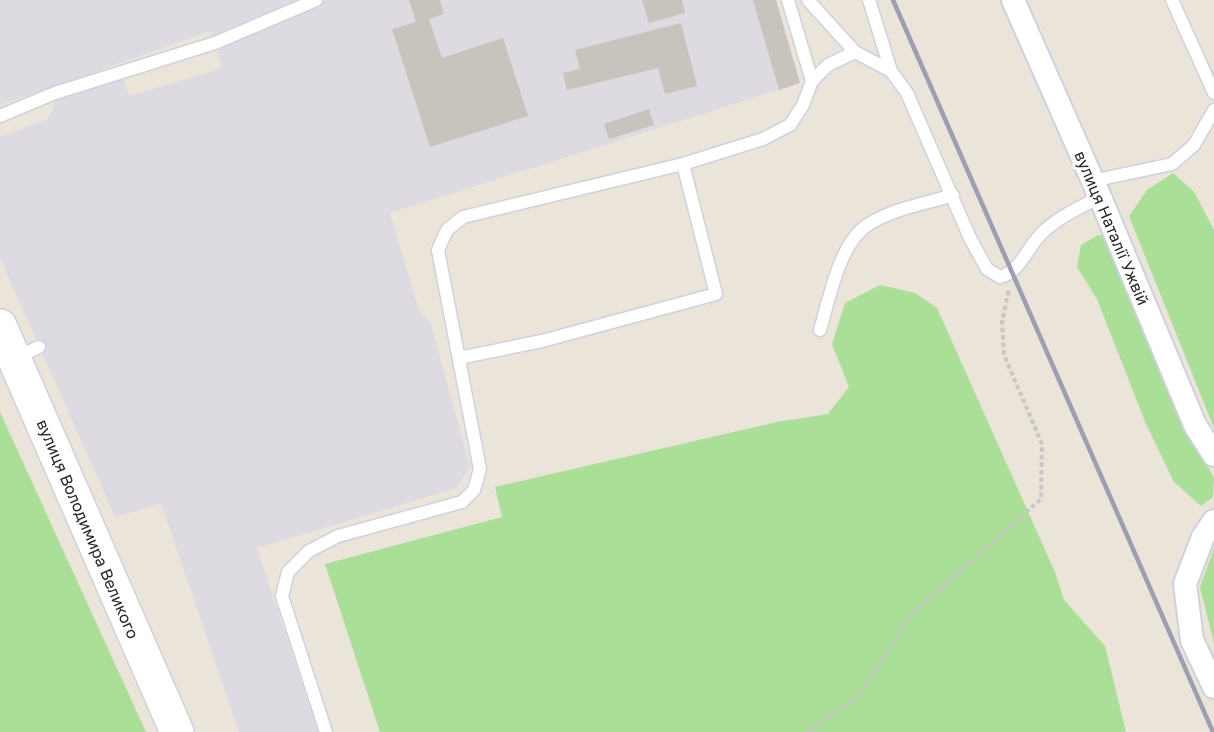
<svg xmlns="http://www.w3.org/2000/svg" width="1214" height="732" font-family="'Golos Text',sans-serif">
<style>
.industrial{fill:#dddae2}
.green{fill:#aadf97}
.building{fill:#c8c3bc}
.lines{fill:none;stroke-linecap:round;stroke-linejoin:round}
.lane-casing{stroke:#cfd1e0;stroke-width:15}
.street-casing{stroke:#cfd1e0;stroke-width:26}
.secondary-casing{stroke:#cfd1e0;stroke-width:36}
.path{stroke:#c7c7c7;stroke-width:4;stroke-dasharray:4.5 3;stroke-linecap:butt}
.lane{stroke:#fff;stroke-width:12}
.street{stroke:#fff;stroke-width:22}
.secondary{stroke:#fff;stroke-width:33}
.rail{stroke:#9c9eb1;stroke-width:4.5}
.labels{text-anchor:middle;stroke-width:6;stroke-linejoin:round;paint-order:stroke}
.street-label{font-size:16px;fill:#272727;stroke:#fff}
</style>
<rect width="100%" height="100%" fill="#eae4d9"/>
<!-- industrial -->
<path class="industrial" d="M0,0H776L800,83L390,213L420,314L430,321L470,466L457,488L257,548L318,732H239L161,503L115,517L0,258V137L48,119L57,98L123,79L129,96L222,68L215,43L211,31L0,105Z"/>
<!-- green -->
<g class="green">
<path d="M1173,173L1194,192L1214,230V428L1129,216L1147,190Z"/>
<path d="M1098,235L1107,236L1188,430L1214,478L1213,497L1201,506L1174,482L1146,424L1097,299L1077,267L1081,245Z"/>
<path d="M880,285L915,293L937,308L1055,572L1064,600L1105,646L1126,732H380L325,564L502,517L495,487L777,422L828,414L849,387L832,344L845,303Z"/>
<path d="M0,412L146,732H0Z"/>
<path d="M1214,548V643L1200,587Z"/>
</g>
<!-- building -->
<g class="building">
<path d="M409,0H440L444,14L429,19L442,58L503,38L528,116L430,147L392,29L416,22Z"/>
<path d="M642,0H682L685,13L649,23Z"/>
<path d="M753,0H776L800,83L779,90Z"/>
<path d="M681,23L697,86L665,94L658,68L567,90L563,73L580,69L575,50Z"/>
<path d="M649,109L654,125L609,139L604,124Z"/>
</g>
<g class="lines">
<defs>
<g id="lane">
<path d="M788,0L812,81"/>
<path d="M808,0L855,52"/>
<path d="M869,0L891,71"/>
<path d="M1172,0L1214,93"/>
<path d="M0,116L55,93L215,43L316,0"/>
<path d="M1092,181L1172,164L1194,145L1214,110"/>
<path d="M820,330C829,300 839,245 866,226C890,209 925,204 953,195"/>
<path d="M15,358L39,347"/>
<path d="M459,358L542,341L716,294L683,164"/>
<path d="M326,732L282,596L288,572L309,551L338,536L462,502L474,490L480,469L438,250L447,230L463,217L683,164L763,139L790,125L803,105L812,81L828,65L855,52L891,71L907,93L970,238L987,269L1000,277C1022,271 1027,246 1044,231C1060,216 1081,207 1100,197"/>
</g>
<g id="street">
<path d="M1013,0L1100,197L1195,425L1214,455"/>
<path d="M1214,521L1203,537L1185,584L1192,640L1214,687"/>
</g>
<path id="secondary" d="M0,326L177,732"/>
</defs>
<!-- lane casing -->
<use href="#lane" class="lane-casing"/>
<!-- street casing -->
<use href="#street" class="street-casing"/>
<!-- secondary casing -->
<use href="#secondary" class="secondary-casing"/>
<!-- path -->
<path class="path" d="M805,732L856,699L912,614L1041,499L1042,444L1004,355L1002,322L1009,289"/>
<!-- lane -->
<use href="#lane" class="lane"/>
<!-- street -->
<use href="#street" class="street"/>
<!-- secondary -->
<use href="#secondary" class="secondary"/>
<!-- rail -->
<path class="rail" d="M893,0L1213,732"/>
</g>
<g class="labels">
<!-- street labels -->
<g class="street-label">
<text transform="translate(1112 228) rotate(67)" y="6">вулиця Наталії Ужвій</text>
<text transform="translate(88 529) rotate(67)" y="6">вулиця Володимира Великого</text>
</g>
</g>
</svg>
